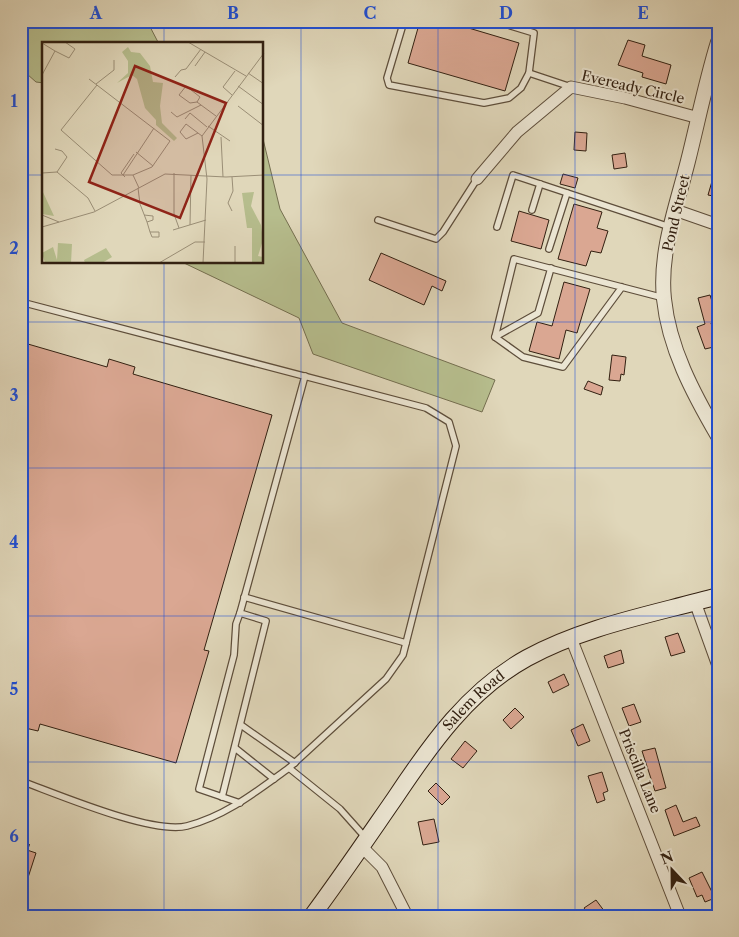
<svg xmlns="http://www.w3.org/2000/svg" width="739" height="937" font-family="'Libre Caslon Text',serif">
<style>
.green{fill:#b6bd8d;stroke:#746e4f}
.building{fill:#daa792;stroke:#322011}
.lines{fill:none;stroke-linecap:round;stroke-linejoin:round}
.service-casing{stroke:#5e4e3b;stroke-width:8}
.minor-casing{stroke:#5e4e3b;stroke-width:13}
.tertiary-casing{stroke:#5e4e3b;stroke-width:16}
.secondary-casing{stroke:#322011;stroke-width:18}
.service{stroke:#ebe5d2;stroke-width:5.5}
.minor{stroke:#ebe5d2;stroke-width:11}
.tertiary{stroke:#ebe5d2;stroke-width:14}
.secondary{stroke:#ebe5d2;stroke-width:16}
.rail{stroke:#322011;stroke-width:3;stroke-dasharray:9 9;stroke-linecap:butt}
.grid{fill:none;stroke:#1d4ed8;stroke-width:1;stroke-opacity:0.55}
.labels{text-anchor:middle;stroke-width:4;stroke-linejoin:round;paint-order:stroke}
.street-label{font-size:14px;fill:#322011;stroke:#ebe5d2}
.inset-road{fill:none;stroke:#9a8e76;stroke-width:1}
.view{fill:#8f2418;fill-opacity:0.15;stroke:#8f2418;stroke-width:2.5}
.inset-edge{fill:none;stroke:#322011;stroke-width:2.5}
.neatline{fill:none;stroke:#1d4ed8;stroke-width:2}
.grid-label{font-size:16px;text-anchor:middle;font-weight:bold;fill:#1d4ed8}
</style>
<rect width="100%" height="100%" fill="#e0d7ba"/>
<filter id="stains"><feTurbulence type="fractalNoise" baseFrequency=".004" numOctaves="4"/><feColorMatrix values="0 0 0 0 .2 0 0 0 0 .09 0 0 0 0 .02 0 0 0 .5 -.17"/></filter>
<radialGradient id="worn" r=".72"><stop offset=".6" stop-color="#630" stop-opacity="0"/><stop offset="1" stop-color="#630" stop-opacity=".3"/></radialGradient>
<!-- green -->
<g class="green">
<path d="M21,21H147L159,44H44V83L36,82L27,74L21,75Z"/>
<path d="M263,139L280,209L342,323L495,380L482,412L313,354L299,318L184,263L262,262Z"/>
</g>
<!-- building -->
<g class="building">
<path d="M420,21H445L519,43L505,91L408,63Z"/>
<path d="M628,40L645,45L642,56L671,65L666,84L642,77L643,73L618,65Z"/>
<path d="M575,132L587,133L586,151L574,150Z"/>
<path d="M625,153L627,167L614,169L612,155Z"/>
<path d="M715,171H718V197L708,195Z"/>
<path d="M563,174L578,178L575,188L560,184Z"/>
<path d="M574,204L602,212L597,228L608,231L601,253L591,251L586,266L558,259Z"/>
<path d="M519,211L549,220L541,249L511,241Z"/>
<path d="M381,253L446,281L442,291L432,286L424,305L369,280Z"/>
<path d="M564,282L590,289L577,333L566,330L559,359L529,351L537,322L552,326Z"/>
<path d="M710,295L714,308L718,307V321L711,323L718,346L705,349L697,327L705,324L698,298Z"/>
<path d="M21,342L107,367L109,359L135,367L133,374L272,415L204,650L209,651L176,763L40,724L38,731L21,727Z"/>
<path d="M612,355L626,357L624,375L621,374L620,381L609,380Z"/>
<path d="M588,381L603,387L601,395L584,389Z"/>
<path d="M678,633L685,652L671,656L665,637Z"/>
<path d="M621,650L624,663L608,668L604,656Z"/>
<path d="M564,674L569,685L553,693L548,682Z"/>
<path d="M634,704L641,722L629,726L622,708Z"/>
<path d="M515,708L524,717L511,729L503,720Z"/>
<path d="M583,724L590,741L578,746L571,730Z"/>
<path d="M465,741L477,751L463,768L451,759Z"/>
<path d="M655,748L666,788L655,791L642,751Z"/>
<path d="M602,772L608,791L603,793L605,800L597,803L588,776Z"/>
<path d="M436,783L450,797L442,805L428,791Z"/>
<path d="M676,805L683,822L696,817L700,826L674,836L665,810Z"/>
<path d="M434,819L439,842L423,845L418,822Z"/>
<path d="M21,848L36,853L23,893L21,892Z"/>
<path d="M702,872L715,898L705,902L702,895L697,897L689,878Z"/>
<path d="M596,900L608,916H590L584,908Z"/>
</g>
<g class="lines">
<defs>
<g id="service">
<path d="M404,21L387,78L389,85L484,103L509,98L521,88L529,73L534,33L495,21"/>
<path d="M529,73L571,87"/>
<path d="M532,210L540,184"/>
<path d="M378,220L436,239L443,232L477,179"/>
<path d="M497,227L513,175L670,227"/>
<path d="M549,249L567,193"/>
<path d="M622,287L563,367L523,357L495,337L514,259L664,298"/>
<path d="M21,302L426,408L449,422L456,446L403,655L386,679L289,768L340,809L365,837"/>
<path d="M495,337L538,313L551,268"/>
<path d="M244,597L406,643"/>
<path d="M240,613L236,624L234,655L199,789L240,803"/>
<path d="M241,725L295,763"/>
<path d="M235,748L274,779"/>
<path d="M21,781C57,794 153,835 187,826C226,816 257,791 289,768"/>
<path d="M222,797L266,621L240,613L305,376"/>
</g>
<g id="minor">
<path d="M477,179L517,132L571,87L625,98L699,118"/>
<path d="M675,210L718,225"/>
<path d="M695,602L718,666"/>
<path d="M571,638L680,916"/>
<path d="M361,846L382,867L407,916"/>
</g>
<path id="tertiary" d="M718,42C706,81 698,121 688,161C677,205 659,252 664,299C669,348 693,393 718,436"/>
<g id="secondary">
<path id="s1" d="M312,916C341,877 368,837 395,798C431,744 469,690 527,658C585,626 654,614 718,596"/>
</g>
</defs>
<!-- service casing -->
<use href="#service" class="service-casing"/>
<!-- minor casing -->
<use href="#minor" class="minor-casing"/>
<!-- tertiary casing -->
<use href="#tertiary" class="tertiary-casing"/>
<!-- secondary casing -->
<use href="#secondary" class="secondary-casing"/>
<!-- service -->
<use href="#service" class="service"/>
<!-- minor -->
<use href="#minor" class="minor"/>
<!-- tertiary -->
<use href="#tertiary" class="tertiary"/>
<!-- secondary -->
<use href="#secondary" class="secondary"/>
<!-- rail -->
<path class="rail" d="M21,843L37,848"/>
</g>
<!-- grid -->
<path class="grid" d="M164,21V44M301,21V916M438,21V916M575,21V916M21,175H44M262,175H718M164,262V916M21,322H718M21,468H718M21,616H718M21,762H718"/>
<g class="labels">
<!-- street labels -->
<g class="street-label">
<text transform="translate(633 87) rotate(13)" y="5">Eveready Circle</text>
<text transform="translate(676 213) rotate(-77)" y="5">Pond Street</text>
<text dy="5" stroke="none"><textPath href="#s1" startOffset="270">Salem Road</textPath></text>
<text transform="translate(640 771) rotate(68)" y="5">Priscilla Lane</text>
</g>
</g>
<!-- overview -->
<g transform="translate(42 42)">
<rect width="221" height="221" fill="#e0d7ba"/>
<path d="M86,5L89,10L98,11L108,24L111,40L121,41L118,64L120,81L135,96L132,99L114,83V78L103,66L95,37L90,33L75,41L86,31V19L80,10ZM0,148L12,174L0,172ZM212,150L209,164L219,183L221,198L216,214L221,215V221H210V186H205L200,151ZM16,201L30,202L29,221H3L0,211L11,205L15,218ZM64,206L70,215L60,221H43L42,218Z" fill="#b6bd8d"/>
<path class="inset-road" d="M146,0L163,10M0,1L13,9L0,33M13,9L27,16L33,7L23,0M153,24L163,10L204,34M206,31L222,42M133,35L139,28L144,27L159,7M47,37L128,99L110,125L91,133L97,146M54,42L72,28V18M55,43L19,88L70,133H91M196,44L222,63M190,53L181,45L193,29M155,60L148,61L137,53L144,44L158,55L155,60L159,63M196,64L222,84M129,70L135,75L159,63L174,74M143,77L148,71L165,85M166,84L188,99M156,91L144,97L138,90L144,82L160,94M179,95L181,135M13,107L20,109L25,115L15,130M94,110L111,124M0,131L15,130L46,156L53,169M132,131V172L137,186M81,133L112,86M83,135L79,131L92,112M190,135L191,149L186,161L190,169M96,146L98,162L105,180L108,190L110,195H117V190H108M0,173L17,180M102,173L111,174V178L105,180M148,183L149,133M0,185L52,170L123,132L184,135L222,133M131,188L164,178M117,221L153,200H163M161,221L165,137L160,94L222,11M193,221V204"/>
<path class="view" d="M93,24L184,61L138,176L47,140Z"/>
<rect width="221" height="221" class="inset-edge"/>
</g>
<!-- margin -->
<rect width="739" height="937" fill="none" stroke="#e0d7ba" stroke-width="55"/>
<!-- north arrow -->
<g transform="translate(672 870) rotate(338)" stroke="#ebe5d2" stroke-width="4" paint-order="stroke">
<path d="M0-4L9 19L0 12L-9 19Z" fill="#322011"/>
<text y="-8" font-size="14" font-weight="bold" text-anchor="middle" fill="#322011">N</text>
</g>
<rect x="28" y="28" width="684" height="882" class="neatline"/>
<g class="grid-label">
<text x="96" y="19">A</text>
<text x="233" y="19">B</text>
<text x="370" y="19">C</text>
<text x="506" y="19">D</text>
<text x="643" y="19">E</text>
<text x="14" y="107">1</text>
<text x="14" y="254">2</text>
<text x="14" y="401">3</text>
<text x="14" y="548">4</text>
<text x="14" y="695">5</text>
<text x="14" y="842">6</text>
</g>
<rect width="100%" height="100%" filter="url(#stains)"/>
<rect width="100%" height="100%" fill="url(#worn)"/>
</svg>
